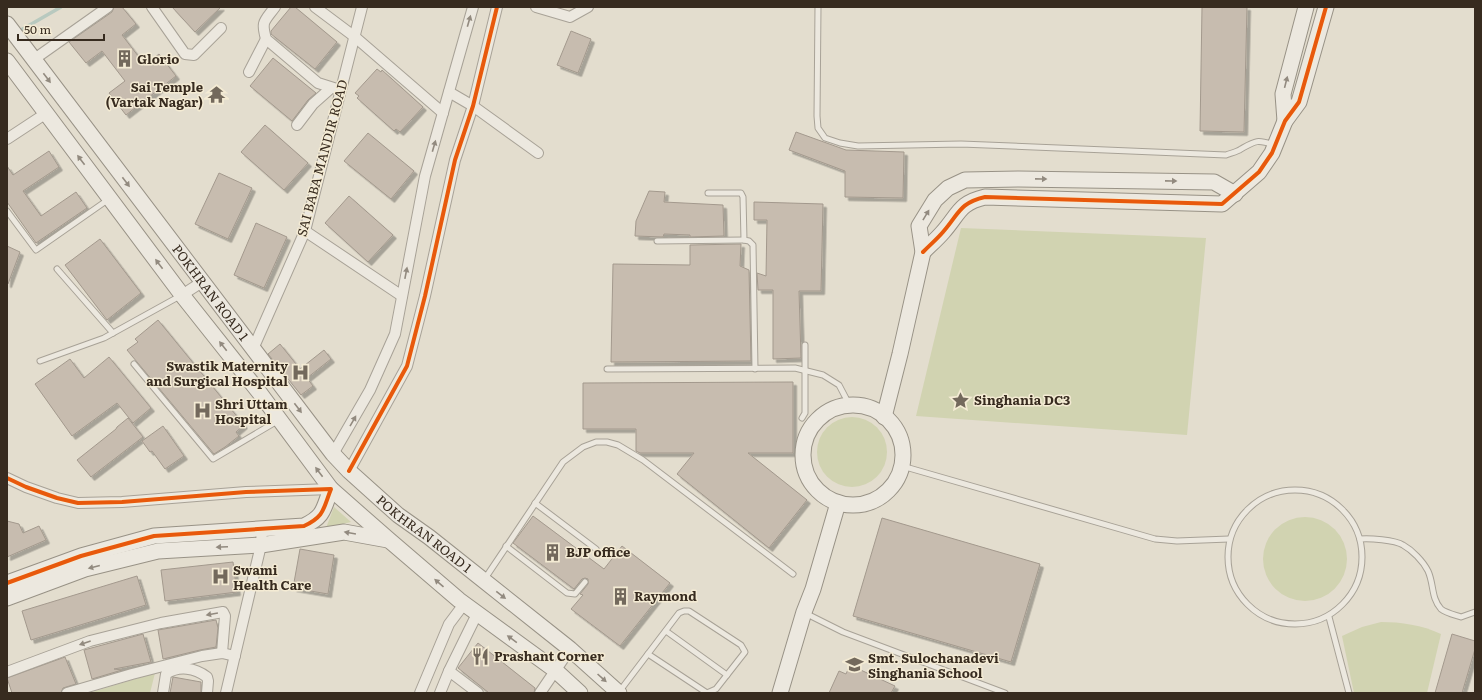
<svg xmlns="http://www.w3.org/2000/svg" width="1482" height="700" font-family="Literata,serif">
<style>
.green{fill:#d1d3b1}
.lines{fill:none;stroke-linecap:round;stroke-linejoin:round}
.stream{stroke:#b8c9bf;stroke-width:3.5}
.building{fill:#c7bcaf;stroke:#a3998d;filter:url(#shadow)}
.lane-casing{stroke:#a8a297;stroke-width:7}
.street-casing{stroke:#a8a297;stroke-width:12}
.secondary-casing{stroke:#989286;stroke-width:17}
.lane{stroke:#ece8df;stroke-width:5}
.street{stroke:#ece8df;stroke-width:10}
.secondary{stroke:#ece8df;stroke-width:15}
.cycleway-casing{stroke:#f4ebd4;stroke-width:6}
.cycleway{stroke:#e8590c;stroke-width:4}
.oneway{fill:#928a7f}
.labels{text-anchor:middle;stroke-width:3;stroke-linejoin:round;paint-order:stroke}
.poi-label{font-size:13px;font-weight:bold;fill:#372b1f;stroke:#f4ebd4;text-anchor:start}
.street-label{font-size:13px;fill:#372b1f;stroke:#f4ebd4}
</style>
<defs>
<filter id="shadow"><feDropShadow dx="3.5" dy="3.5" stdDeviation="0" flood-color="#0004"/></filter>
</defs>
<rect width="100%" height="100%" fill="#e3ddce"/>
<!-- green -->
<g class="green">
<path d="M961,228L1206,238L1187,435L916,416Z"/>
<circle cx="852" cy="452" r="35"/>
<path d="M334,507L351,522L326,528Z"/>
<circle cx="1305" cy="559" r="42"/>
<path d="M1381,622C1401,622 1422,625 1441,634L1427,693H1354L1342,636L1362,627Z"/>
<path d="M155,673L150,693H90L99,690Z"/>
</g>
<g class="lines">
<!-- stream -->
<path class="stream" d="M21,30L61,7"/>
</g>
<!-- building -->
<g class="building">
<path d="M114,7H122L136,24L122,35L145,65L159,54L176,76L126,115L109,93L125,81L102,51L86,63L69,42L112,12Z"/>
<path d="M172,7H221L195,32Z"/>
<path d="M291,7H295L337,42L315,69L271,34V31Z"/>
<path d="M1202,7H1247L1244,132L1200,131Z"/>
<path d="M571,31L591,39L578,73L557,65Z"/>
<path d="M273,58L316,93L308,100L292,121L250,86Z"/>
<path d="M377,69L381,72L382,70L423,107L400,132L396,129L394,131L357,98L359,96L355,93Z"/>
<path d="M265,125L308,163L284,190L241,152Z"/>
<path d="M796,132L846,150L904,152L903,198L845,197V171L789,150Z"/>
<path d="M368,133L414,171L391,199L344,161Z"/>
<path d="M49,151L59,167L23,191L41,216L76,192L87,208L36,243L7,202V166L13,175Z"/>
<path d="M219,173L252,188L228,239L195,224Z"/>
<path d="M649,191L665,192L664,202L723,205L724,236L690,237V235L664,234L663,237L635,236L636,221Z"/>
<path d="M349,196L393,235L368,262L325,223Z"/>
<path d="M754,202L823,204L821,291H799L801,358L773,359V290H758L757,273L766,276L767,220H754Z"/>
<path d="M256,223L287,237L264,288L234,275Z"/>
<path d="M100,239L141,293L107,320L65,265Z"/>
<path d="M741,244L740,266L749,270L751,361L611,362L613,264L690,265V245Z"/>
<path d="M7,246L20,252L8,284H7Z"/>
<path d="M158,320L244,425L236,432L239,436L225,447L214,454L127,350L138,342L135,339Z"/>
<path d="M280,344L300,369L324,350L331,359L307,378L313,386L301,395L268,354Z"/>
<path d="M109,357L151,408L133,423L117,403L72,436L35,384L70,359L84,378Z"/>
<path d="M793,382V453H748L807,500L769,548L677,474L694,453H640L636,451V429H583V383Z"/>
<path d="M128,418L143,437L91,477L77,460L116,429L117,427Z"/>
<path d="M163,426L184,456L165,469L152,451L150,452L142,441Z"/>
<path d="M533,516L604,569L622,546L670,583L620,646L571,609L583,595L580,594L588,584V579L585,578L582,579L574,589L513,543Z"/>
<path d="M882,518L1040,564L1011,662L853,616Z"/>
<path d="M7,521L19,524L23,533L39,526L46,540L7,557Z"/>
<path d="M300,549L334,555L328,594L293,588Z"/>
<path d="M233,562L237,592L165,601L161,570Z"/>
<path d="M137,576L146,605L31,640L22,611Z"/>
<path d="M216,620L218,628L216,647L200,650L163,659L158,630Z"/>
<path d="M143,634L151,662L114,669L122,670L92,679L84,650Z"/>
<path d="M1452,634L1475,641V649L1462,693H1435Z"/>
<path d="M478,643L535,688L534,693H489L458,668Z"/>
<path d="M65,657L76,684L63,688L61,693H12L7,678Z"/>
<path d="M850,665L895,686L891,693H829L839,671L846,674Z"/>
<path d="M173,677L201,682V693H170Z"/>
</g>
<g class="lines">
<defs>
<g id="lane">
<path d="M818,7L817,116L818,128L825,138L840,143L858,146L961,144L1226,155C1231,153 1237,152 1241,149C1255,141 1257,139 1274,145"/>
<path d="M708,193H741L743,197L744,240L749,241L753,245L755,369"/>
<path d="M7,211L36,250L109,199"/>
<path d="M657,241L744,240"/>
<path d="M57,269L113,333"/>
<path d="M40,361L104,338L180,296"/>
<path d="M134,364L213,459L279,420"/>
<path d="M607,369L795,368L823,375L839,385L850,406"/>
<path d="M802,418L805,413V345"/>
<path d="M902,466L1155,539L1177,541L1229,539"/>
<circle cx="1295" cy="557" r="67"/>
<path d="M535,503L596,549"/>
<path d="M1360,539C1369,538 1395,540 1403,545C1412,550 1423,561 1428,571C1434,584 1431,598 1441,609C1446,613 1455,615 1461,617L1475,612"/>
<path d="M506,546L567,593L575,594L585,582"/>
<path d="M484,580L563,462L583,447L596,442H607L618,445L643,460L793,574"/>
<path d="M805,613L843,632L1005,693"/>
<path d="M1329,617L1349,693"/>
<path d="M666,631L727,675"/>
<path d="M648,654L707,693"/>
<path d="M619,692L679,613L684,611H689L741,645L745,652L716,689L707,693"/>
</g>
<g id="street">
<path d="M152,7L185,54L194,55L221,28"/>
<path d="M275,7C264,22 261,21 266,39L318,83L340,90"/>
<path d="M315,7L355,37L443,113"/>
<path d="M536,7L570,17L588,7"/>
<path d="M33,60L108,7"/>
<path d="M249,72L266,39"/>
<path d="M449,92L473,106L538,153"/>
<path d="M297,125L313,104L331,88"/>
<path d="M7,139L45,114"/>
<path d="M305,231L402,296"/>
<path d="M182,295L202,282"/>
<path d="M253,349L305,231L362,7"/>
<path d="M333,454L370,390L395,334L425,176L473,7"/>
<path d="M349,471L407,366L425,296L455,160L473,106L497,7"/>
<path d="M7,478L26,487L57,498L78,503L122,502L246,492L331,489"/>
<path d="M449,671L477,614"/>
<path d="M7,672L90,641L161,623L223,612L225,616L222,653"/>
<path d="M67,693L132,674L202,656L222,653L235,656"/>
<path d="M163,693L166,674C179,665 195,668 207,677L208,681L207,693"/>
<path d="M226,693L261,545L262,529"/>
<path d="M420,693L449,624L464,604"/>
<path d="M440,693L449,671L478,693"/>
<path d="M540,693L570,649"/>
</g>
<g id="secondary">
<path id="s1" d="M7,24L333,454L349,471L398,515L429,537L570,649L619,693"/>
<path d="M7,61L182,295L259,392L331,489L389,540L459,600L555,670L580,693"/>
<path d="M1285,121L1283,94L1306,7"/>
<path d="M923,252C930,245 937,239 943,232C959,214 959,203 985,197L1222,204L1259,172L1272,153L1285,121L1299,102L1326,7"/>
<circle cx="853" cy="455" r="50"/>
<path d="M884,417L900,354L923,252L919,226L935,200L948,188L965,180L1019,179L1214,182L1235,194"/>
<path d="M7,583L81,556L154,536L304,526C325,516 323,509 331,489"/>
<path d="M7,598L85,569L158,551L261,545L344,532L388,540"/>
<path d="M780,693L804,612L813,589L838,503"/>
</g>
</defs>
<!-- lane casing -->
<use href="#lane" class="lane-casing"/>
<!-- street casing -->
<use href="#street" class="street-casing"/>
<!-- secondary casing -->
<use href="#secondary" class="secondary-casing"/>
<!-- lane -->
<use href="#lane" class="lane"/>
<!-- street -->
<use href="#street" class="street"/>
<!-- secondary -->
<use href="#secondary" class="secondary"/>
<defs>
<g id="cycleway">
<path d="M923,252C930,245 937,239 943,232C959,214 959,203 985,197L1222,204L1259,172L1272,153L1285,121L1299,102L1326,7"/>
<path d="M349,471L407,366L425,296L455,160L473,106L497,7"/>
<path d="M7,478L26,487L57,498L78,503L122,502L246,492L331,489C323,509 325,516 304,526L154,536L81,556L7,583"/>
</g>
</defs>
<!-- cycleway casing -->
<use href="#cycleway" class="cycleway-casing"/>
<!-- cycleway -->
<use href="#cycleway" class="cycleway"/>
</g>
<!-- one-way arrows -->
<defs><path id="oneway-solid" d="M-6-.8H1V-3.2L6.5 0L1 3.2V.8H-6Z"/></defs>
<g class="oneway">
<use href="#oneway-solid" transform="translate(469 21) rotate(-74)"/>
<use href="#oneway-solid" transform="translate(47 78) rotate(53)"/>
<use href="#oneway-solid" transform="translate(1286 82) rotate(-76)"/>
<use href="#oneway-solid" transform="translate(434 146) rotate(-74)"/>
<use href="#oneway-solid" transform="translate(81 160) rotate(-127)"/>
<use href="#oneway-solid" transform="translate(1041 179) rotate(1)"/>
<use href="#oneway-solid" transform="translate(1171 181) rotate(1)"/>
<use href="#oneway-solid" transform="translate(126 182) rotate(53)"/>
<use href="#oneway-solid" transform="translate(926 215) rotate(-59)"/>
<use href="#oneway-solid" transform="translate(159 264) rotate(-127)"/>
<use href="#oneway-solid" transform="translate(406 273) rotate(-79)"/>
<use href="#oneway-solid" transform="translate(223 346) rotate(-128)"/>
<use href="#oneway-solid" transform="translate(298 408) rotate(53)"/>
<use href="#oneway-solid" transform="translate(353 421) rotate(-60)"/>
<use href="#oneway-solid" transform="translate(319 472) rotate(-127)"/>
<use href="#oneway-solid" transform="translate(350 533) rotate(-170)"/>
<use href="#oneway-solid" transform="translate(222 547) rotate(177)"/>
<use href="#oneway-solid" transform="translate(94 567) rotate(166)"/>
<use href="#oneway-solid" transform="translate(439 583) rotate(-139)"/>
<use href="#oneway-solid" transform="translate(501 595) rotate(38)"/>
<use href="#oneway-solid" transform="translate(212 614) rotate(170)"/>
<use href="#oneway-solid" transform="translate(512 639) rotate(-144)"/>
<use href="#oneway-solid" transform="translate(85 643) rotate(161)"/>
<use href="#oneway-solid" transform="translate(602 678) rotate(42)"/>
</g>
<!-- icons -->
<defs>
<symbol id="building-bare" viewBox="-9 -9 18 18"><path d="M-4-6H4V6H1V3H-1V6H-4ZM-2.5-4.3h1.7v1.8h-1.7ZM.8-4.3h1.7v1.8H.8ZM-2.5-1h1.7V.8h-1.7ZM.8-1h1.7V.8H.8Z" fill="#73695c" stroke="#f4ebd4" stroke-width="2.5" paint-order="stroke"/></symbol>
<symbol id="temple-bare" viewBox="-9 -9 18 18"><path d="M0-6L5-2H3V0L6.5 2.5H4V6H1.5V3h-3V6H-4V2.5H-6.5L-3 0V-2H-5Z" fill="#73695c" stroke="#f4ebd4" stroke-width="2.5" paint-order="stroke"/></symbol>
<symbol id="hospital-bare" viewBox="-9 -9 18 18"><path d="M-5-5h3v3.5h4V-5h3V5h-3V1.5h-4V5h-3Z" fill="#73695c" stroke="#f4ebd4" stroke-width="2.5" paint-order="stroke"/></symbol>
<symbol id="sight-bare" viewBox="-9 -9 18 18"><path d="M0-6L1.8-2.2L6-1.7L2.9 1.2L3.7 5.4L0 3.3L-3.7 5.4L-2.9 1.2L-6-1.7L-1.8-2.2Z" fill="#73695c" stroke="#f4ebd4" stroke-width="2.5" paint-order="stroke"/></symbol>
<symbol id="restaurant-bare" viewBox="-9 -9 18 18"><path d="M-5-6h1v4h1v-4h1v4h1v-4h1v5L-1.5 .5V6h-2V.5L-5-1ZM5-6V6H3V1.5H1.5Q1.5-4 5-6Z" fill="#73695c" stroke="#f4ebd4" stroke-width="2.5" paint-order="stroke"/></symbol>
<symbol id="school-bare" viewBox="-9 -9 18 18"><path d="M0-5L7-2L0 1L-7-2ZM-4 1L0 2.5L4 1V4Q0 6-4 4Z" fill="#73695c" stroke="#f4ebd4" stroke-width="2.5" paint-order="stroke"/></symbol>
</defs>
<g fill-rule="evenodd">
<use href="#building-bare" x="112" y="46" width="25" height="25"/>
<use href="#temple-bare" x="204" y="82" width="25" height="25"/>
<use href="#hospital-bare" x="288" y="360" width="25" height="25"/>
<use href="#sight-bare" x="948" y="388" width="25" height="25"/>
<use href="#hospital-bare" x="190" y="398" width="25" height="25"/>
<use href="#building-bare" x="540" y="540" width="25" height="25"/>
<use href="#hospital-bare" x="208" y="564" width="25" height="25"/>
<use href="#building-bare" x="608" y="584" width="25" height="25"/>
<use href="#restaurant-bare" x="468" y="644" width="25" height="25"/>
<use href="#school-bare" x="842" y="652" width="25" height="25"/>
</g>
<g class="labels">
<!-- poi labels -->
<g class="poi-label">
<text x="137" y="64">Glorio</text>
<text x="203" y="92" text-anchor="end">Sai Temple<tspan x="203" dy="15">(Vartak Nagar)</tspan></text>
<text x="288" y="371" text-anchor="end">Swastik Maternity<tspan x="288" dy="15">and Surgical Hospital</tspan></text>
<text x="974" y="405">Singhania DC3</text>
<text x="215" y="409">Shri Uttam<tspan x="215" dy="15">Hospital</tspan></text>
<text x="566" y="557">BJP office</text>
<text x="233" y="575">Swami<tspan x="233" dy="15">Health Care</tspan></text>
<text x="634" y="601">Raymond</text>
<text x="494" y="661">Prashant Corner</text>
<text x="868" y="663">Smt. Sulochanadevi<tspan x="868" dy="15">Singhania School</tspan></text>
</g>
<!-- street labels -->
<g class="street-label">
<text transform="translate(322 158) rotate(-75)" y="5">SAI BABA MANDIR ROAD</text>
<text dy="5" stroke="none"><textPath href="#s1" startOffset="337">POKHRAN ROAD 1</textPath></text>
<text dy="5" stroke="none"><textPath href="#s1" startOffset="661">POKHRAN ROAD 1</textPath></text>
</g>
</g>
<!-- border -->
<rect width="1482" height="700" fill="none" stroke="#372b1f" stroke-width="16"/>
<!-- scale -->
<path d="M18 34v6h86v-6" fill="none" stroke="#372b1f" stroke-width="2"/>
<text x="24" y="34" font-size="12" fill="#372b1f" stroke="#f4ebd4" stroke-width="3" paint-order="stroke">50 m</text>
</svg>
